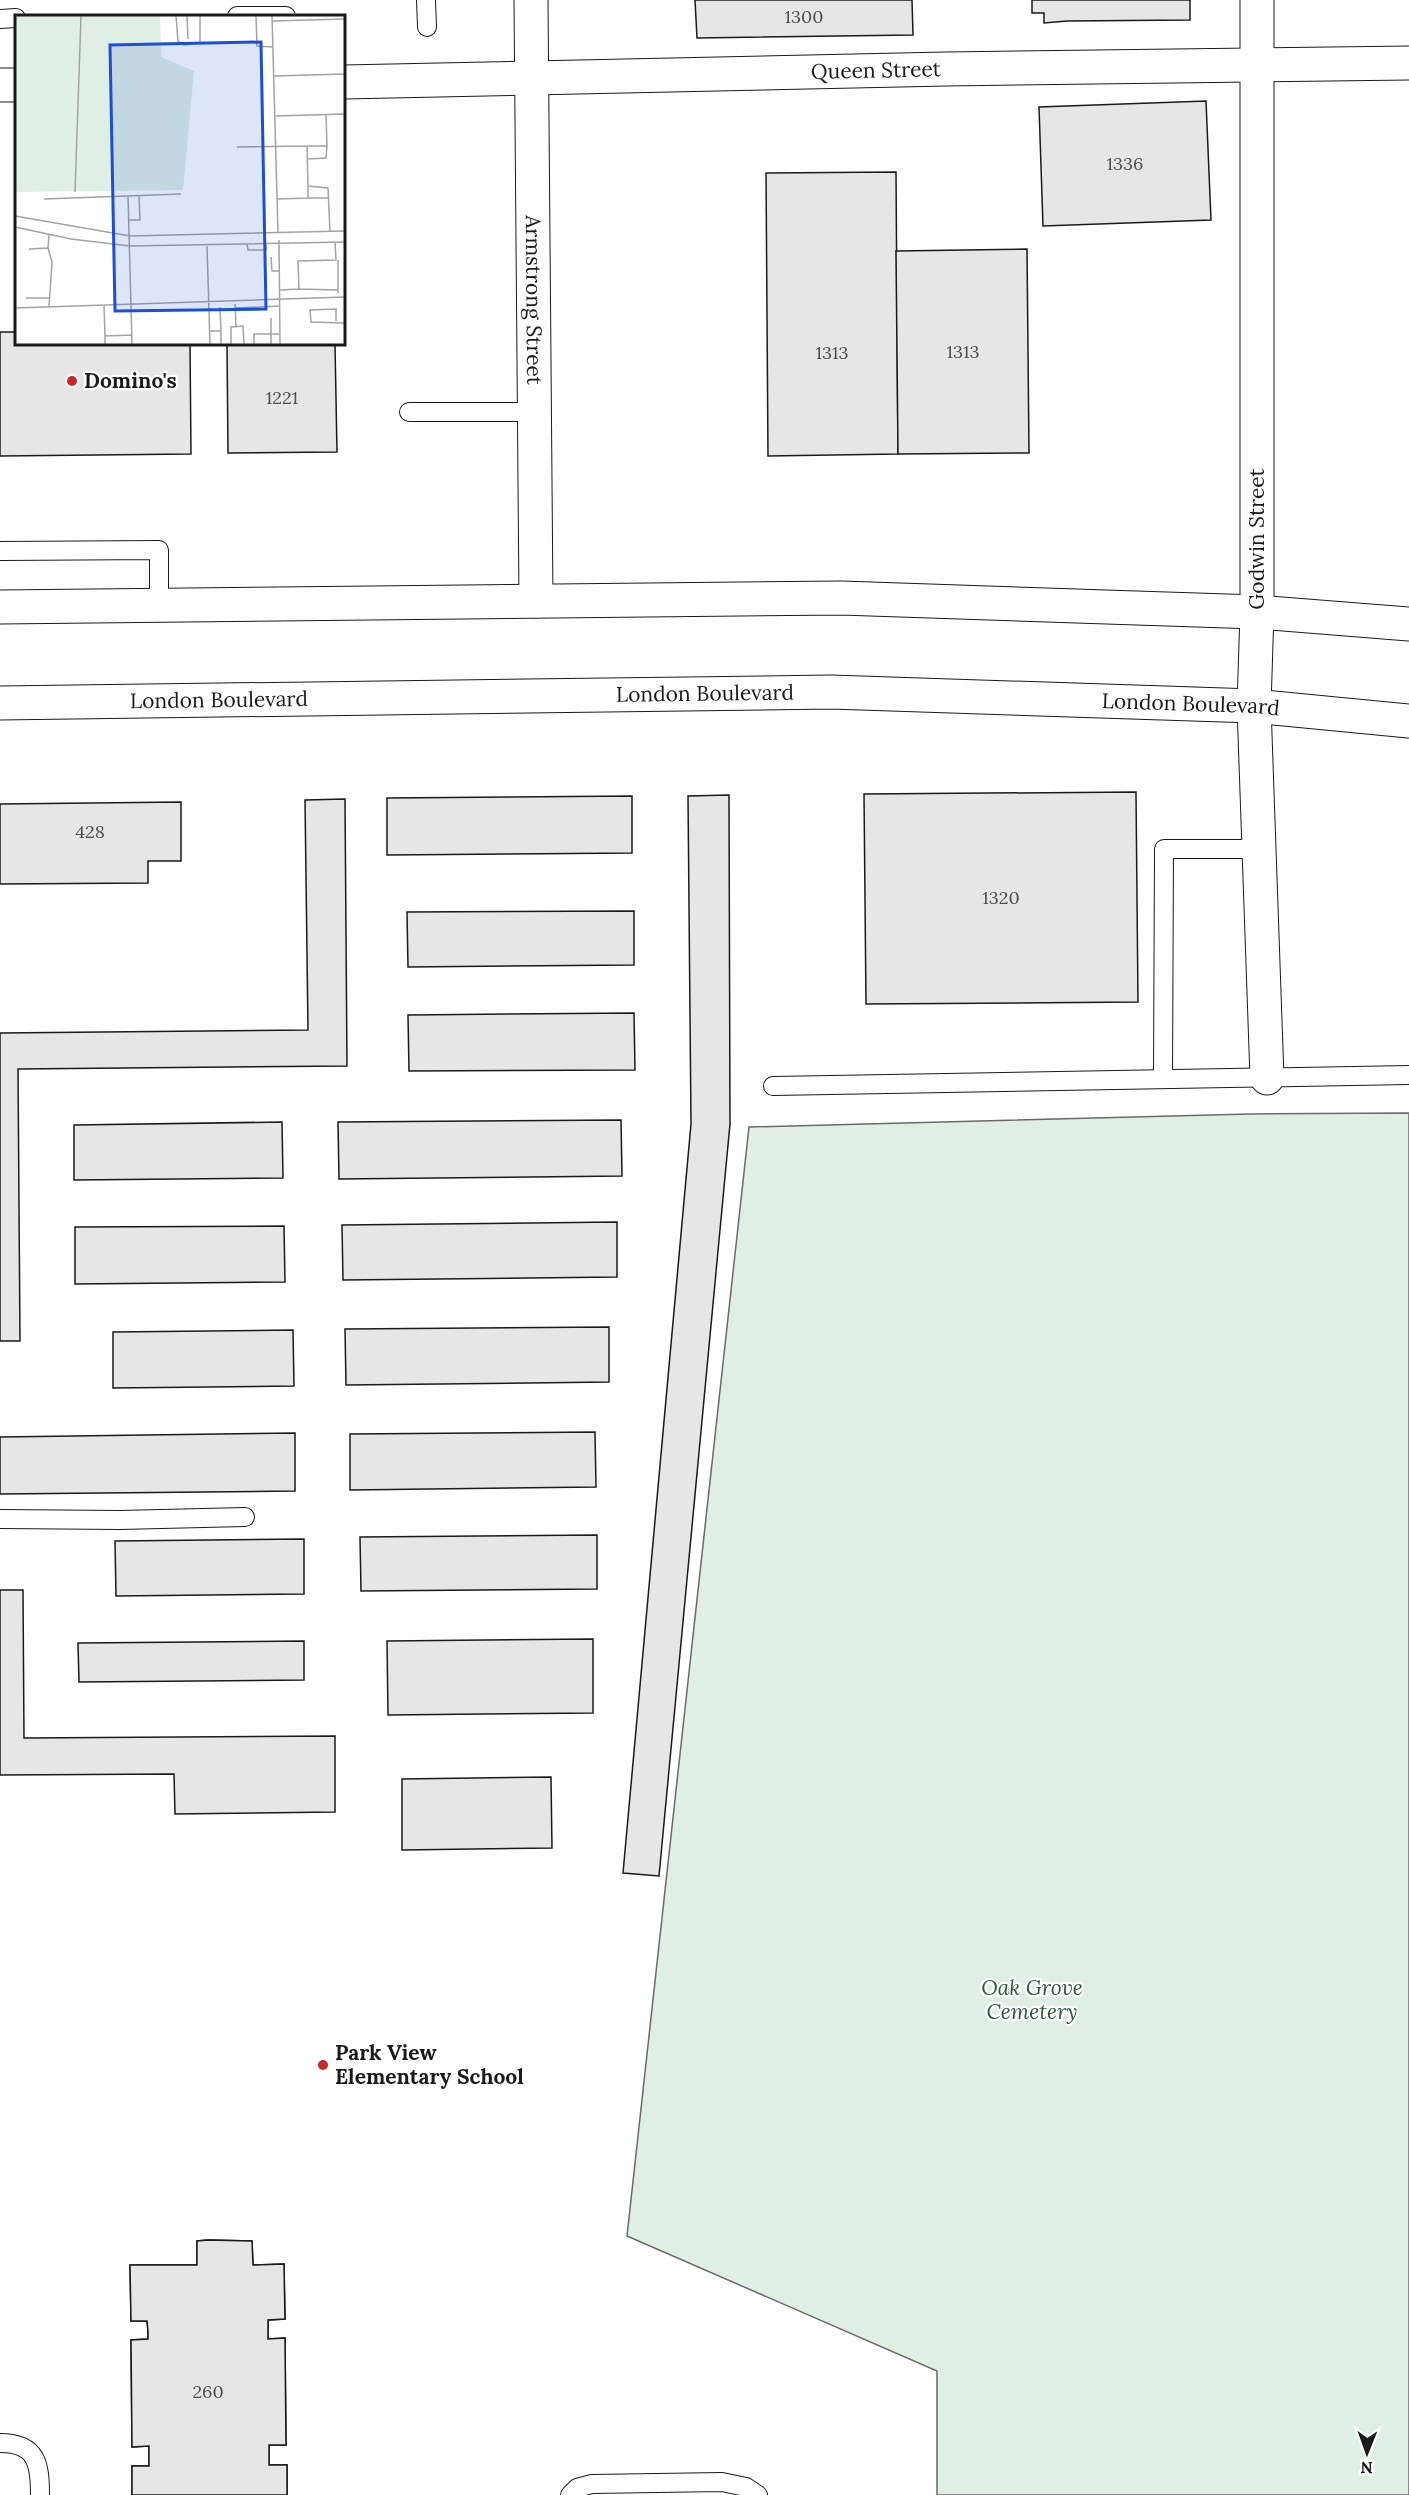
<svg xmlns="http://www.w3.org/2000/svg" width="1409" height="2495" font-family="Lora,serif">
<style>
.green{fill:#e0efe3;stroke:#6a6a6a;stroke-width:1.5}
.building{fill:#e6e6e6;stroke:#1a1a1a;stroke-width:1.5}
.lines{fill:none;stroke-linecap:round;stroke-linejoin:round}
.lane-casing{stroke:#1a1a1a;stroke-width:20}
.street-casing{stroke:#1a1a1a;stroke-width:35}
.primary-casing{stroke:#1a1a1a;stroke-width:35}
.lane{stroke:#fff;stroke-width:18}
.street{stroke:#fff;stroke-width:33}
.primary{stroke:#fff;stroke-width:33}
.poi-dot{fill:#c62828;stroke:#fff;stroke-width:2}
.labels{text-anchor:middle;stroke-width:4.5;stroke-linejoin:round;paint-order:stroke}
.number-label{font-size:18px;fill:#4d4d4d}
.street-label{font-size:21px;fill:#1a1a1a;stroke:#fff}
.poi-label{font-size:21px;font-weight:bold;fill:#1a1a1a;stroke:#fff;text-anchor:start}
.park-label{font-size:21px;font-style:italic;fill:#2b5a34;stroke:#fff}
.inset-road{fill:none;stroke:#a3a3a3;stroke-width:1.5}
.view{fill:#1d4ed8;fill-opacity:0.15;stroke:#1d4ed8;stroke-width:3}
.inset-edge{fill:none;stroke:#1a1a1a;stroke-width:3}
</style>
<rect width="100%" height="100%" fill="#fff"/>
<!-- green -->
<path class="green" d="M1409,1113V2495H937V2371L627,2236L749,1127L1250,1114Z"/>
<!-- building -->
<g class="building">
<path d="M695,0H912L913,35L697,38Z"/>
<path d="M1032,0H1190V20L1067,21L1044,23V13H1032Z"/>
<path d="M1206,101L1211,220L1043,226L1039,107Z"/>
<path d="M896,172L898,454L768,456L766,173Z"/>
<path d="M1027,249L1029,453L898,454L896,251Z"/>
<path d="M0,332H16V344H190L191,454L0,456Z"/>
<path d="M227,344H335L337,452L228,453Z"/>
<path d="M1136,792L1138,1002L866,1004L864,794Z"/>
<path d="M729,795L730,1124L659,1876L623,1873L691,1124L688,796Z"/>
<path d="M632,796V853L387,855V798Z"/>
<path d="M345,799L347,1066L18,1069L20,1341H0V1033L308,1030L305,800Z"/>
<path d="M181,802V861H148V883L0,884V804Z"/>
<path d="M634,911V965L408,967L407,912Z"/>
<path d="M634,1013L635,1070L409,1071L408,1015Z"/>
<path d="M621,1120L622,1176L339,1179L338,1122Z"/>
<path d="M282,1122L283,1178L74,1180V1125Z"/>
<path d="M617,1222V1277L343,1280L342,1225Z"/>
<path d="M284,1226L285,1282L75,1284V1227Z"/>
<path d="M609,1327V1382L346,1385L345,1329Z"/>
<path d="M293,1330L294,1386L113,1388V1332Z"/>
<path d="M595,1432L596,1487L350,1490V1434Z"/>
<path d="M295,1433V1491L0,1494V1437Z"/>
<path d="M597,1535V1589L361,1591L360,1537Z"/>
<path d="M304,1539V1594L116,1596L115,1541Z"/>
<path d="M0,1590H23L24,1738L335,1736V1812L175,1814L174,1774L0,1775Z"/>
<path d="M593,1639V1713L388,1715L387,1641Z"/>
<path d="M304,1641V1680L79,1682L78,1643Z"/>
<path d="M551,1777L552,1848L402,1850V1779Z"/>
<path d="M208,2240L252,2241L253,2265L284,2264L285,2319L268,2320V2339L285,2338L286,2445H269V2465H287V2495H132V2466H149V2446L132,2447L131,2340L148,2339V2331L147,2321H131L130,2265H197V2241Z"/>
<path d="M208,2240L252,2241L253,2265L284,2264L285,2319L268,2320V2339L285,2338L286,2445H269V2465H287V2495H132V2466H149V2446L132,2447L131,2340L148,2339V2331L147,2321H131L130,2265H197V2241Z"/>
</g>
<g class="lines">
<defs>
<g id="lane">
<path d="M426,0L427,27"/>
<path d="M237,16H286"/>
<path d="M0,19L16,18"/>
<path d="M409,412H534"/>
<path d="M0,551L159,550V605"/>
<path d="M1163,1079L1164,849H1259"/>
<path d="M773,1086L1409,1075"/>
<path d="M0,1519L120,1520L245,1517"/>
<path d="M0,2443C37,2443 40,2464 40,2495"/>
<path d="M570,2495L577,2488L592,2484L722,2482L746,2487L758,2495"/>
</g>
<g id="street">
<path id="s1" d="M531,0L536,601"/>
<path d="M1257,0V612L1254,706L1267,1078"/>
<path id="s2" d="M344,82L946,69L1409,63"/>
<path d="M0,85H16"/>
</g>
<g id="primary">
<path d="M0,607L841,598L1257,612L1409,624"/>
<path id="s3" d="M0,703L831,692L1254,706L1409,721"/>
</g>
</defs>
<!-- lane casing -->
<use href="#lane" class="lane-casing"/>
<!-- street casing -->
<use href="#street" class="street-casing"/>
<!-- primary casing -->
<use href="#primary" class="primary-casing"/>
<!-- lane -->
<use href="#lane" class="lane"/>
<!-- street -->
<use href="#street" class="street"/>
<!-- primary -->
<use href="#primary" class="primary"/>
</g>
<!-- markers -->
<g class="poi-dot">
<circle cx="72" cy="381" r="6"/>
<circle cx="323" cy="2065" r="6"/>
</g>
<g class="labels">
<!-- number labels -->
<g class="number-label">
<text x="804" y="23">1300</text>
<text x="1125" y="170">1336</text>
<text x="963" y="358">1313</text>
<text x="832" y="359">1313</text>
<text x="282" y="404">1221</text>
<text x="90" y="838">428</text>
<text x="1001" y="904">1320</text>
<text x="208" y="2398">260</text>
</g>
<!-- street labels -->
<g class="street-label">
<text dy="7" stroke="none"><textPath href="#s2" startOffset="532">Queen Street</textPath></text>
<text dy="7" stroke="none"><textPath href="#s1" startOffset="300">Armstrong Street</textPath></text>
<text transform="translate(1257 539) rotate(-90)" y="7">Godwin Street</text>
<text dy="7" stroke="none"><textPath href="#s3" startOffset="705">London Boulevard</textPath></text>
<text dy="7" stroke="none"><textPath href="#s3" startOffset="219">London Boulevard</textPath></text>
<text dy="7" stroke="none"><textPath href="#s3" startOffset="1191">London Boulevard</textPath></text>
</g>
<!-- poi labels -->
<g class="poi-label">
<text x="84" y="388">Domino's</text>
<text x="335" y="2060">Park View<tspan x="335" dy="24">Elementary School</tspan></text>
</g>
<!-- park labels -->
<g class="park-label">
<text x="1032" y="1995">Oak Grove<tspan x="1032" dy="24">Cemetery</tspan></text>
</g>
</g>
<!-- overview -->
<g transform="translate(15 15)">
<rect width="330" height="330" fill="#fff"/>
<path d="M0,1H156H145L146,42L179,56L168,175L0,177Z" fill="#e0efe3"/>
<path class="inset-road" d="M161,1L163,26L169,30L185,28V1M172,1L173,24M241,1L242,31L258,32M257,1L263,218M257,6L330,4M259,61L330,59M330,99V192M311,100L312,131H292L293,171L313,173L315,217M260,101L330,99M222,132L292,131M293,144L311,143L312,131M60,177L66,1M113,181L117,329M293,183H314M29,184L166,179M262,184L293,183V171M0,201L115,221L330,216M114,205H125L124,181M0,212L56,224L115,231L330,227M264,225L265,329M232,229L233,235H251V229M192,231L195,329M33,233L37,247L34,292M14,234L33,233L34,220M256,242L257,256H265M284,274L323,275M265,275L284,274L283,246L321,245L320,227M323,278V245M11,283H34M220,289L221,312M89,290L90,321M205,292L206,316M0,293L330,282M220,293L265,291M321,306V294L295,295L296,307L330,308M195,316H206V329M90,329V321L117,320M216,329V312L228,311L229,329M239,329V319H265M256,329V303"/>
<path class="view" d="M246,27L251,294L100,296L95,30Z"/>
<rect width="330" height="330" class="inset-edge"/>
</g>
<!-- north arrow -->
<g transform="translate(1367 2453) rotate(181)" stroke="#ffffff" stroke-width="4.5" paint-order="stroke">
<path d="M0-4.5L10 22L0 15L-10 22Z" fill="#1a1a1a"/>
<text y="-9" font-size="16" font-weight="bold" text-anchor="middle" fill="#1a1a1a">N</text>
</g>
</svg>
